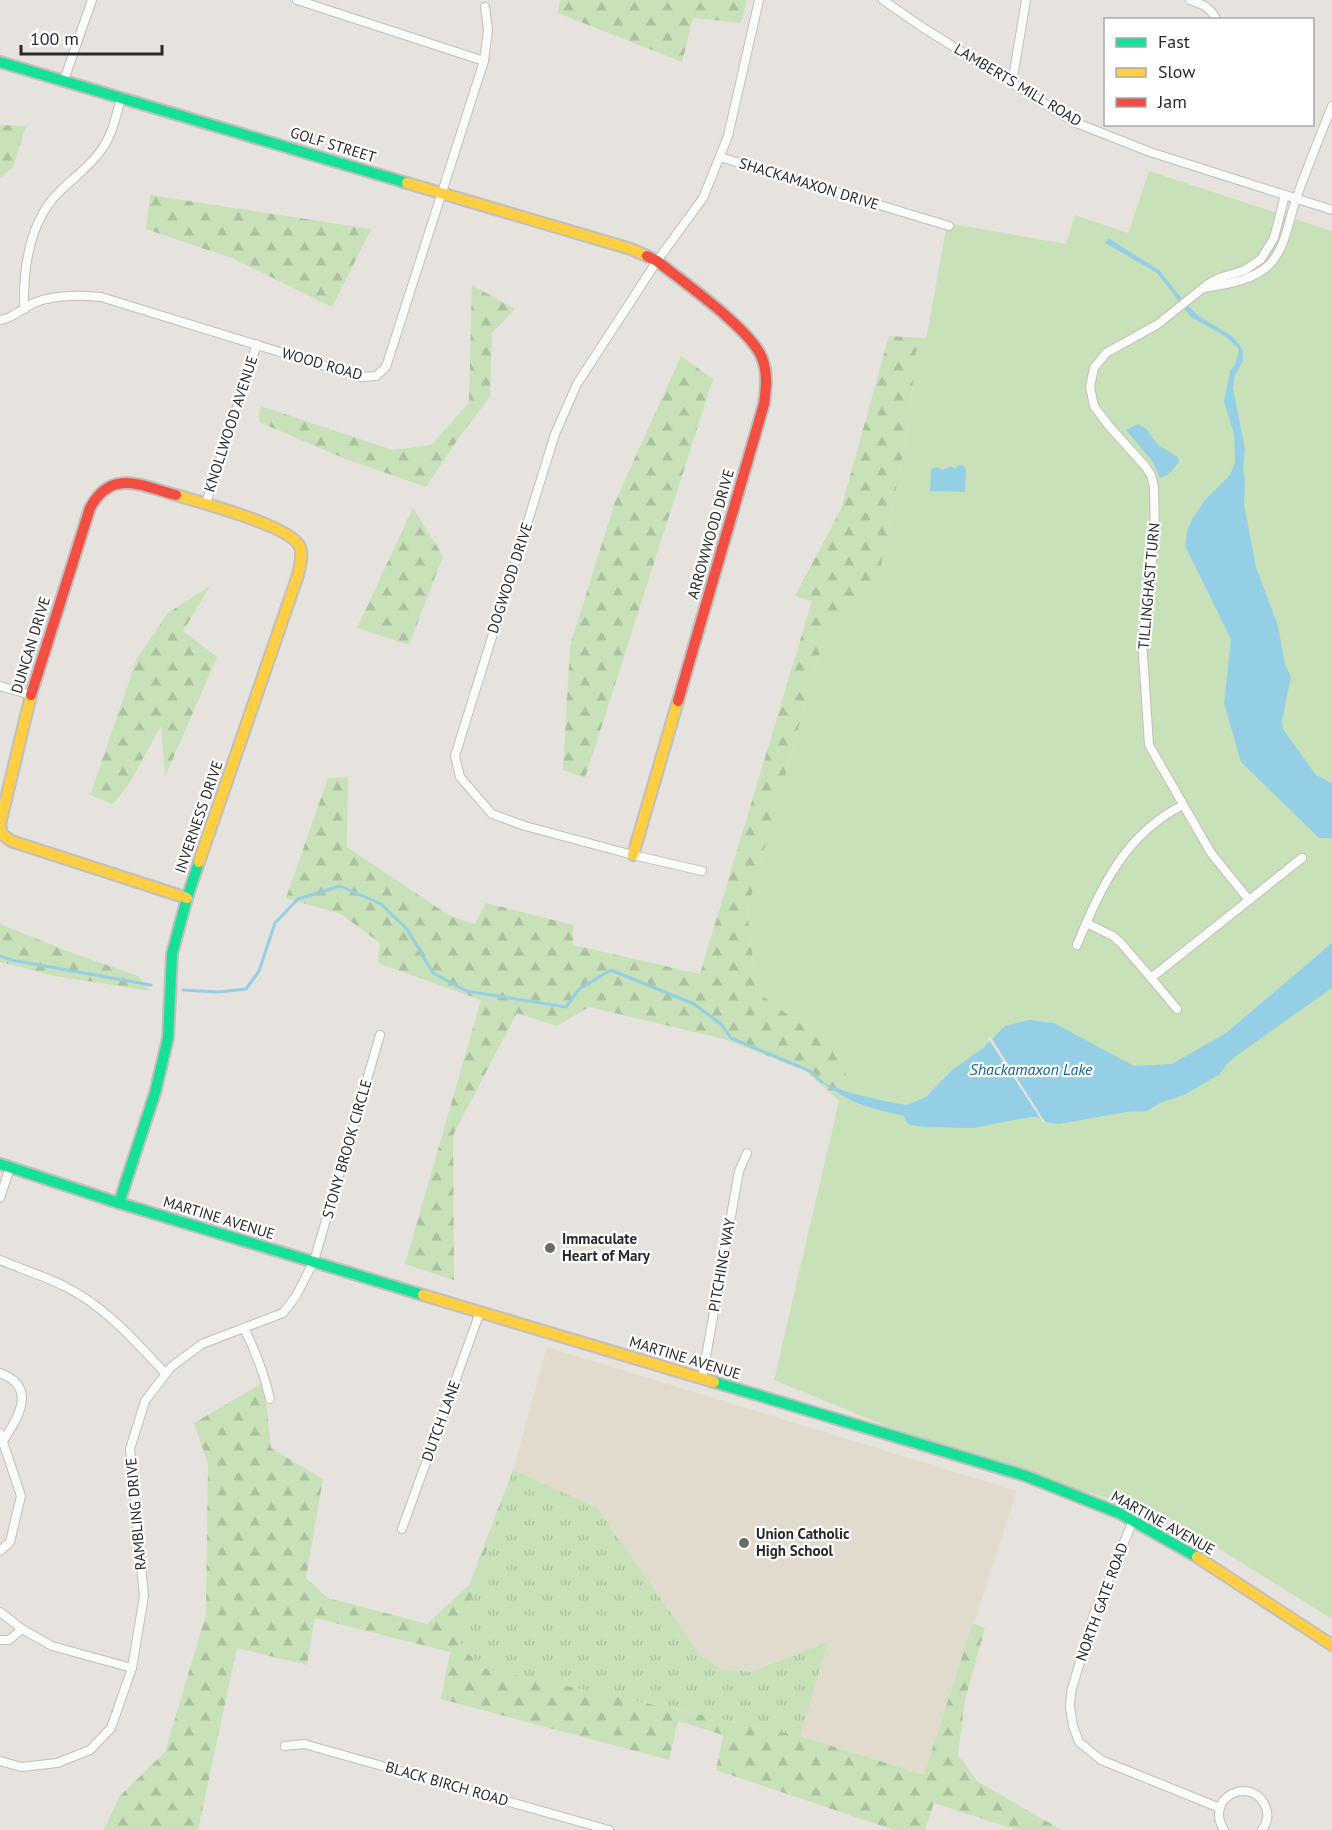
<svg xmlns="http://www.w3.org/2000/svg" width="1332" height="1830" font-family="'PT Sans',sans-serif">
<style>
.education{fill:#e1dbcd}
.grass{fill:#c8e1b9}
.forest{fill:url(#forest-firs)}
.park{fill:url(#park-tufts)}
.water{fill:#95cfe5}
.pier{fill:#e6e3de}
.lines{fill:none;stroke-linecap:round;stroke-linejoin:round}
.stream{stroke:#95cfe5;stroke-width:3}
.street-casing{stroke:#c0bfbf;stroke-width:10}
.fast-casing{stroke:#c0bfbf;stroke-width:14}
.slow-casing{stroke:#c0bfbf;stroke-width:14}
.jam-casing{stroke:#c0bfbf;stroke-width:14}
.street{stroke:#fbfbfa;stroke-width:8}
.fast{stroke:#16e098;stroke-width:10}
.slow{stroke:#ffcf43;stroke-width:10}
.jam{stroke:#f24e42;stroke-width:10}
.poi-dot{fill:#6b6a68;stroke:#fff;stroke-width:2}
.labels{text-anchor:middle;stroke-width:4.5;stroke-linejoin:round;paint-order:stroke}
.street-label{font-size:15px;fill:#292929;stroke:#fff}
.poi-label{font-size:15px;font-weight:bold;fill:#292929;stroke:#fff;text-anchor:start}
.water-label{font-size:16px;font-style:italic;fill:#136392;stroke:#fff}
</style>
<defs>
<pattern id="forest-firs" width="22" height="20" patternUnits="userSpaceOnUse" patternTransform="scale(1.5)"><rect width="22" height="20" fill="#c8e1b9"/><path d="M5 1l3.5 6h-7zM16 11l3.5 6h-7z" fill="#acc19f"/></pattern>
<pattern id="park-tufts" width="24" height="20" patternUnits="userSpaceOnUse" patternTransform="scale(1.5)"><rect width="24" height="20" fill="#c8e1b9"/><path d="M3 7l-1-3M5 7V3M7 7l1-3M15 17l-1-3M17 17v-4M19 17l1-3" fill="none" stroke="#acc19f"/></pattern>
</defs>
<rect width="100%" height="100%" fill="#e6e3de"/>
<!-- education -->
<path class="education" d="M547,1347L1017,1491L924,1775L800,1736L458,1639L513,1470Z"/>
<!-- grass -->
<path class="grass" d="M1149,171L1332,231V1619L1165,1515L1044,1480L906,1434L774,1380L839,1101L845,1087L846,1058L757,992L747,911L823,640L877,587L909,421L916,351H924L947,223L1066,244L1075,215L1128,233Z"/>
<!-- forest -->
<g class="forest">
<path d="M560,0H747L741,23L693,18L682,62L558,13Z"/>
<path d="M0,125L26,126L13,167L0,178Z"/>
<path d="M150,195L371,229L332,307L234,259L146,229Z"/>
<path d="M472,285L515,309L492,333L490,397L462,433L426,487L343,458L259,422L260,406L393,450L431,445L469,403Z"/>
<path d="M889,336L927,338L924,352L916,351L909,421L877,587L823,640L747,911L757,992L846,1058L845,1087L839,1101L806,1071L724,1039L589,1007L557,1026L517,1013L453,1135L454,1280L405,1264L481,1000L378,963L380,943L341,914L286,898L328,778L348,777L347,847L450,916L475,924L486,903L573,925V945L700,974L812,601L795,596L841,509Z"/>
<path d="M681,356L713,379L585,778L563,770L570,646L615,502Z"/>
<path d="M413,508L443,556L409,645L357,628Z"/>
<path d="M210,586L183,631L217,657L165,777L161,726L129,784L113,804L90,795L137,658L168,613Z"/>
<path d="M0,924L67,951L138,976L151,991L55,976L0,962Z"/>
<path d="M264,1382L271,1448L323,1479L306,1578L328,1598L427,1624L469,1585L513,1470L458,1639L479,1667L800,1736L924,1775L973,1623L985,1628L965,1700L958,1755L978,1782L1062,1830H1017L934,1803L925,1830H894L716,1770L723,1735L678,1721L669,1760L441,1699L450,1652L315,1618L307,1665L237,1648L198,1830H104L119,1797L165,1752L206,1614L208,1464L194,1423Z"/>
</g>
<!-- park -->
<path class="park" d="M513,1470L597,1508L700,1655L721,1669L751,1672L828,1642L800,1736L479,1667L458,1639Z"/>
<!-- water -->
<g class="water">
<path d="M1108,238L1159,270L1187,305L1199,316L1232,336L1239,344L1243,351V360L1235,376L1233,389L1245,449L1243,470L1245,479L1244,504L1256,567L1278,626L1285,665L1291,676L1282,721L1283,729L1316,775L1332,783V838H1319L1241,762L1224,703L1231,639L1185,546L1187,532L1192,519L1205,500L1230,475L1235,463L1234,434L1224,401L1230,371L1234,366L1239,353L1238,348L1225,336L1191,317L1157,273L1105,243Z"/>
<path d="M1138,424L1146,429L1158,445L1178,457L1179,462C1174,469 1168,476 1160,478L1153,462L1126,430Z"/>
<path d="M960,465L964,466L966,470L965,492L930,491L931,470L933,468L936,467L943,470L950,466L955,468Z"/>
<path d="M1332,943V988L1236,1056L1226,1065L1219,1075L1184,1095L1160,1103L1147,1111L1126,1112L1059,1124L1046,1122L1037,1117H1030L973,1128L923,1127L910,1125L906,1122L904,1116C869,1108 851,1104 822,1082L847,1092L889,1102L907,1105L926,1097L951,1071L983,1048L1005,1026L1029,1020L1054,1023L1134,1066L1172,1064L1226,1033Z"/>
</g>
<!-- pier -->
<path class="pier" d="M990,1036L1045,1122L1044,1124L988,1038Z"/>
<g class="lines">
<!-- stream -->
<g class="stream">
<path d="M0,956L11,960L151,985"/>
<path d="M183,990L218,992L246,989L259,971L275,923L298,899L340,886L381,904L407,929L433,973L466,991L566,1007L579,989L611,970L694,1004L721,1024L731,1038L810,1071L822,1082"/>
</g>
<defs>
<g id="street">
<path d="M297,0L484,61"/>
<path d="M883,0L922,27L1074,122L1150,152L1332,210"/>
<path d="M1190,0C1202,4 1210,7 1216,19"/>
<path d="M64,80L92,0"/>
<path d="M1012,83L1026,0"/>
<path d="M720,157L949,226"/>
<path d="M1204,288C1226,284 1252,281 1269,265C1286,248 1289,218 1297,196C1308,166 1320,136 1332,106"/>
<path d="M24,309C23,269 29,222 59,192C72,179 88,168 99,153C112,137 116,117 121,97"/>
<path d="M0,320C14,318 22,308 34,303C55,294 80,295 101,297L361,377L376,376L386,367L484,61L488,30L485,7"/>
<path d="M206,503L257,344"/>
<path d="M0,686L31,695"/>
<path d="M702,871L633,855L525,826L492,814L460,777L455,756L555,434L577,384L657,261L703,198L728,136L759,0"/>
<path d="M1249,900L1211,853L1149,745L1142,640L1155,536L1154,487L1151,475L1145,466L1109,426L1094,406L1090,387L1094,368L1106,353L1158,324L1208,284L1219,278L1245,270L1261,259L1274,238L1285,195"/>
<path d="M1086,923L1113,936L1121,943L1151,978L1302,858"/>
<path d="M1077,945C1101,887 1125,834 1183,805"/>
<path d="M1151,978L1177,1009"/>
<path d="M0,1198L10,1167"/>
<path d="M0,1260C21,1269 44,1276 64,1286C105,1306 135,1341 165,1373"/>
<path d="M244,1328C256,1352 264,1373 270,1399"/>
<path d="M0,1373C38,1387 18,1418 3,1441"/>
<path d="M702,1379L739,1171L747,1153"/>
<path d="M0,1433L21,1496L10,1542L0,1551"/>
<path d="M1133,1521L1094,1614L1071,1692L1070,1707L1073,1726L1079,1742L1101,1760L1220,1808"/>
<path d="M402,1529L480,1312"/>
<path d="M0,1612L22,1629L52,1646L132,1668"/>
<path d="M0,1640H9L22,1629"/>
<path d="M285,1746L304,1744L609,1830"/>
<path d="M0,1761L22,1767L57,1763L90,1750L111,1728L132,1668L144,1596L130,1449L145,1401L171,1367L202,1344L283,1313L296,1296L314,1261L380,1035"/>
<path d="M1224,1830C1203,1796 1254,1774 1266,1808C1269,1815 1267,1824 1262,1830"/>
</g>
<g id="fast">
<path d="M0,62L407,183"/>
<path d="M0,1164L119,1203L423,1295"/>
<path d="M119,1203L155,1093L168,1038L172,954L187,898L199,862"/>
<path d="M714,1382L1026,1476L1119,1513L1197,1557"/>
</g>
<g id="slow">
<path d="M407,183L631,249L647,256"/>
<path d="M176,495C199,502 292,526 300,547C303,556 300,566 298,575L199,862"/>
<path d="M31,695L0,824L2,834L11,841L187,898"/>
<path d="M633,855L678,701"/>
<path d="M423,1295L714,1382"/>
<path d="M1197,1557L1332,1645"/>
</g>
<g id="jam">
<path d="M647,256L657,261C683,282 751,329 762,358C768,373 766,389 764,404L678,701"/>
<path d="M31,695L90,508C112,468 141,486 176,495"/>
</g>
</defs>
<!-- street casing -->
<use href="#street" class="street-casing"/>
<!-- fast casing -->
<use href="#fast" class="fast-casing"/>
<!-- slow casing -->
<use href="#slow" class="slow-casing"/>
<!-- jam casing -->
<use href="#jam" class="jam-casing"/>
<!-- street -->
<use href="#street" class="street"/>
<!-- fast -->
<use href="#fast" class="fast"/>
<!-- slow -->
<use href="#slow" class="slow"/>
<!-- jam -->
<use href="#jam" class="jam"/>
</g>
<!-- markers -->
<g class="poi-dot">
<circle cx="550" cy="1248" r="6"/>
<circle cx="744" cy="1543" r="6"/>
</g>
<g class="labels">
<!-- street labels -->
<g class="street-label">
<text transform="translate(1018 85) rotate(31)" y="5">LAMBERTS MILL ROAD</text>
<text transform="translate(333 145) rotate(17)" y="5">GOLF STREET</text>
<text transform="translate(809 184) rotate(17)" y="5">SHACKAMAXON DRIVE</text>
<text transform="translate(322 364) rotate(16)" y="5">WOOD ROAD</text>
<text transform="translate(231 424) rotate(-72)" y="5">KNOLLWOOD AVENUE</text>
<text transform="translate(711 534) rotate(-74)" y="5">ARROWWOOD DRIVE</text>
<text transform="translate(510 578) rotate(-72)" y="5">DOGWOOD DRIVE</text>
<text transform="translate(1149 586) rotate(-85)" y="5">TILLINGHAST TURN</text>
<text transform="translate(31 645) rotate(-73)" y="5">DUNCAN DRIVE</text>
<text transform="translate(199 817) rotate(-71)" y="5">INVERNESS DRIVE</text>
<text transform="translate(347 1149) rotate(-74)" y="5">STONY BROOK CIRCLE</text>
<text transform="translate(219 1218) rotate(17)" y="5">MARTINE AVENUE</text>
<text transform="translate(722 1265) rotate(-80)" y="5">PITCHING WAY</text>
<text transform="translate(685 1358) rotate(17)" y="5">MARTINE AVENUE</text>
<text transform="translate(441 1421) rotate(-70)" y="5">DUTCH LANE</text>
<text transform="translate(136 1514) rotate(-95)" y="5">RAMBLING DRIVE</text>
<text transform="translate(1163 1523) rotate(29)" y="5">MARTINE AVENUE</text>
<text transform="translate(1102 1602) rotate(-70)" y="5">NORTH GATE ROAD</text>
<text transform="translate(447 1784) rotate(16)" y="5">BLACK BIRCH ROAD</text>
</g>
<!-- poi labels -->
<g class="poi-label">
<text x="562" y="1244">Immaculate<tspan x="562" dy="17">Heart of Mary</tspan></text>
<text x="756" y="1539">Union Catholic<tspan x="756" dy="17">High School</tspan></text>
</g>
<!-- water labels -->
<g class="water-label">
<text x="1031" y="1075">Shackamaxon Lake</text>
</g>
</g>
<!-- legend -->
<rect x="1104" y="18" width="210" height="108" fill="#ffffff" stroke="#a9a9a9" stroke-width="1.5"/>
<rect x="1116" y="38" width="30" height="9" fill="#16e098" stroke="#a9a9a9" stroke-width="1.5"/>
<text x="1158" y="48" font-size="18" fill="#292929">Fast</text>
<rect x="1116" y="68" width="30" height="9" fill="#ffcf43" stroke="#a9a9a9" stroke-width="1.5"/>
<text x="1158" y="78" font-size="18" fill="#292929">Slow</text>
<rect x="1116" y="98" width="30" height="9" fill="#f24e42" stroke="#a9a9a9" stroke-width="1.5"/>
<text x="1158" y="108" font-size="18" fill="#292929">Jam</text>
<!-- scale -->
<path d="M21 45v9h141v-9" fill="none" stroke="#292929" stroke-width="3"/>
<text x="30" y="45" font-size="18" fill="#292929" stroke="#ffffff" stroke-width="4.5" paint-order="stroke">100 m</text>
</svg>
